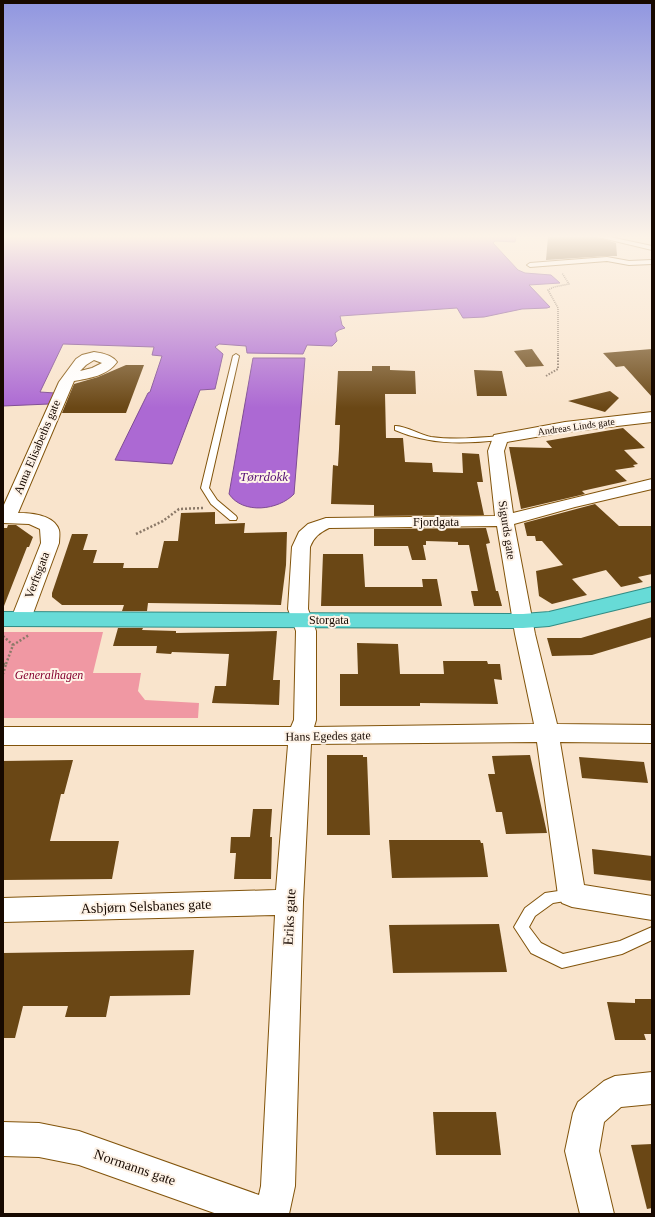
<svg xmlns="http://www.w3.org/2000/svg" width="655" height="1217" font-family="Georgia,serif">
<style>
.green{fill:#f098a3}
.water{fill:#ac69d3;stroke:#7f4c94}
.building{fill:#6a4715}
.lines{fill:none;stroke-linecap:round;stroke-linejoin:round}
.service-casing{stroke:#82540b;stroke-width:2}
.minor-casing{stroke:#82540b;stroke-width:2}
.trunk-casing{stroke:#328c85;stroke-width:2}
.path-far2{stroke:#8b7968;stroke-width:1.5;stroke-dasharray:1 1;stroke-linecap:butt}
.path-far1{stroke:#8b7968;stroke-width:2;stroke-dasharray:1.5 1.5;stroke-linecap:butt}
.path{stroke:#8b7968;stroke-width:2.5;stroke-dasharray:2 2;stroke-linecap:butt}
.service{fill:#fff;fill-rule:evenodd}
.minor{fill:#fff;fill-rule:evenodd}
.trunk{fill:#67dbd7;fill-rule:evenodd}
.labels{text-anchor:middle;stroke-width:4;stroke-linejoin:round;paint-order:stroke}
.far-street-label{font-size:10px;fill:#170900;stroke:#fef3e7}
.street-label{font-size:12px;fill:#170900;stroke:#fef3e7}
.park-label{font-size:12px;font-style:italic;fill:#84002f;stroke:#fef3e7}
.water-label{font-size:13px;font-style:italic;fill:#551174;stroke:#fef3e7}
.near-street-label{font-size:14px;fill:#170900;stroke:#fef3e7}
</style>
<rect width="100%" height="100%" fill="#f9e4cc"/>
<!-- green -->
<path class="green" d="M3,632H103L93,673H141L138,691L145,700L199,703L198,718H3Z"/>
<!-- water -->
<g class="water">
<path d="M3,237H516L515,242L495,241L493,243L518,270L525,273L551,275L560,283L529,285L550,307L547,308L522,309L484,317L463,318L457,308L340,316L342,325L345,328L339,330L335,333L337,341L332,346L307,345L303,354L247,353L246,346L219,344L215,347L223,354L215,389L200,390L172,464L115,460L148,393L150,392L162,356L152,355L154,347L63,344L40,392L55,393L49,404L3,406Z"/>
<path d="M253,358H305L294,494C279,510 243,515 229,494Z"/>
</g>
<!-- building -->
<g class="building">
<path d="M548,237H597L616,243L617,256H607L546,260Z"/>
<path d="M532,349L544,366L526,367L514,351Z"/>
<path d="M652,349V397L624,366L616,367L603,353Z"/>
<path d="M126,365H144L126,413H62L74,384L98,377Z"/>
<path d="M372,366H390V370L415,371L416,394H385L386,438H403L405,462L432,463L433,472L463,473L462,453L479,454L483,482H477L484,515L374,516V505L331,504L333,465L338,466L339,449L340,425H335L338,371H372Z"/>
<path d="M474,370L502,371L507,396H477Z"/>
<path d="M610,391L619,398L605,412L568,401Z"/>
<path d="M623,428L645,448L624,450L638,464L633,465L635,467L615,470L627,481L582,491L585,494L521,509L509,447L552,448L546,441Z"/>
<path d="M595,504L619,526H652V574L638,577L643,582L621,587L606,570L572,579L587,595L552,604L539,596L536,571L563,565L542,541H536L535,536H527L524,523Z"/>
<path d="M215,512V524L245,523L244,533L287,532L286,565L281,605L148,603L147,611H122L124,605H62L52,597V593L72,534H88L83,550H97L93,563H124L123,568H158L164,541H178L181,513Z"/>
<path d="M8,525H16L33,537L29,547H27L4,606L3,528H7Z"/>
<path d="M486,528L490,543L486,544L496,591H498L502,606H474L471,591H478L469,545H458V542L426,541V545H423L426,560H412L408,546H374V529Z"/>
<path d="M323,554H363L365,587H423L422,579H437L442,606H321Z"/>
<path d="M652,617V637L592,655L552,656L547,638H581Z"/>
<path d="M118,628H143L142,630L176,631V633L277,631L273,680H280L279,705L212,703L215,686H226L229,654L172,652L171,654L156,653L157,646H113Z"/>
<path d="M357,643L398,644L400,674H444L443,661H487L488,664H500L502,680L494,679L498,704L420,703V706H340V674H358Z"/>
<path d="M327,755H363V757H367L370,835H327Z"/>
<path d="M530,755L547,833L506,834L502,812H496L488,774H495L492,756Z"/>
<path d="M579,757L644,762L648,783L582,778Z"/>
<path d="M73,760L64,794H61L50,841H119L112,879L3,880V761Z"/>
<path d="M253,809H272L270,837H272L271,879H234L236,853H230L231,837H250Z"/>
<path d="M389,840H480L481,843H483L488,877L392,878Z"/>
<path d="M592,849L652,856V881L594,874Z"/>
<path d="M499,924L507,972L393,973L389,925Z"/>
<path d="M194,950L190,995L110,996L106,1017H65L68,1006H23L15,1038H3V953Z"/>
<path d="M635,999H652V1034H644L646,1040H615L607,1002L635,1003Z"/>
<path d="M433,1112H496L501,1155H436Z"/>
<path d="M652,1144V1208L647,1209L631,1145Z"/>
</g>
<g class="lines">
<defs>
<g id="service">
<path d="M598,237H610L652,246V250Z"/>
<path d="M607,257L629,261L652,260V264L629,265L607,261L530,267L527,265L530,263Z"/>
<path d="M236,354L239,356L209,488L217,500L236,516L237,518L236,520H230L211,504L201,488L233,356Z"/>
<path d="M395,426C403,425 421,435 431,437C454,440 477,438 500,436L504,438L500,440C463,444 430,445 395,430Z"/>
<path d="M572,889L577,891L579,895L577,899L553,903L535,916L529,927L541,943L563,954L620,941L652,927V940L622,954L562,968L531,953L514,927L525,908L545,893Z"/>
</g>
<g id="minor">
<path d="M94,352C102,353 112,355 117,362C107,376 90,378 74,381L18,513C32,513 54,515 59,530C60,534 59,539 59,543L31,619L28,624L21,626L14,624L11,619L41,543L40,529L29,524L3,523V507L59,382L76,359L82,355ZM94,360L102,363L92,368L80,371L86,365Z"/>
<path d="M652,412V422L565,432L507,442L504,451L513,513L652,479V489L575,507L514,524L535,634L557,724L652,725V743L560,742L584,885L652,896V920L572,907L562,903L558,895L537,742L311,744L303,902L295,1186L289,1214H217L79,1165L39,1157L3,1156V1122L39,1123L79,1131L259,1195L261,1186L275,915L3,922V898L276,890L288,745H3V727H291L294,720L296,631L288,609L292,547L299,532L308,524L326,518L495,516L488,451L494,435L565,422ZM497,526L515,634L534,724L314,727L316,720V631L308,609L310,547C314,537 319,533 329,528Z"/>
<path d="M652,1072V1104L621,1107L604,1122L599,1151L614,1214H580L565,1151L573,1113L578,1102L604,1081L615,1076Z"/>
</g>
<path id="trunk" d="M652,587V601L549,626L523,628L3,626V612L523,614L549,612Z"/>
</defs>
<!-- service casing -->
<use href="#service" class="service-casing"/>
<!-- minor casing -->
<use href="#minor" class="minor-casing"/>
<!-- trunk casing -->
<use href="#trunk" class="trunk-casing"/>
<!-- path-far2 -->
<path class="path-far2" d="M558,354V308L548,290L554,287L569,284L562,273"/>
<!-- path-far1 -->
<path class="path-far1" d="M546,376L558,369V353"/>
<!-- path -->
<g class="path">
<path d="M136,534L163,521L179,509L203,508"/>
<path d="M3,636L13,645"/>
<path d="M3,664H6L3,674"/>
<path d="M6,664L13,645L29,635"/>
</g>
<!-- service -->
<use href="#service" class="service"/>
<!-- minor -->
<use href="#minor" class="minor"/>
<!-- trunk -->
<use href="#trunk" class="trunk"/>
</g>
<!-- sky -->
<linearGradient id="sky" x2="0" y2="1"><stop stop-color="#9096e0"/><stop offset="0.58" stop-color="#fcf3e8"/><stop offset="1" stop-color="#fcf3e8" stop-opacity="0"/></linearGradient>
<rect width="655" height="408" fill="url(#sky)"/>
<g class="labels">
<!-- far-street labels -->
<g class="far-street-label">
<text transform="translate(576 426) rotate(-8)" y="4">Andreas Linds gate</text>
</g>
<!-- street labels -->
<g class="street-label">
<text transform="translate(37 447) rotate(-67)" y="4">Anna Elisabeths gate</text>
<text x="436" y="526">Fjordgata</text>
<text transform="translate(507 530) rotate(81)" y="4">Sigurds gate</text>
<text transform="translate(37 575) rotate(-69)" y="4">Verftsgata</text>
<text x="329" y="624">Storgata</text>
<text transform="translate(328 736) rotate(-1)" y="4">Hans Egedes gate</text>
</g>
<!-- park labels -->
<g class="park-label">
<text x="49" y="679">Generalhagen</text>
</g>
<!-- water labels -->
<g class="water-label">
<text x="264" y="481">Tørrdokk</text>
</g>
<!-- near-street labels -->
<g class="near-street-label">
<text transform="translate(146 906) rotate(-2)" y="5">Asbjørn Selsbanes gate</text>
<text transform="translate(289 917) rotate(-87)" y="5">Eriks gate</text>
<text transform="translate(135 1167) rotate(19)" y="5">Normanns gate</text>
</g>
</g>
<!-- border -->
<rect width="655" height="1217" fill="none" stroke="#170900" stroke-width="8"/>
</svg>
